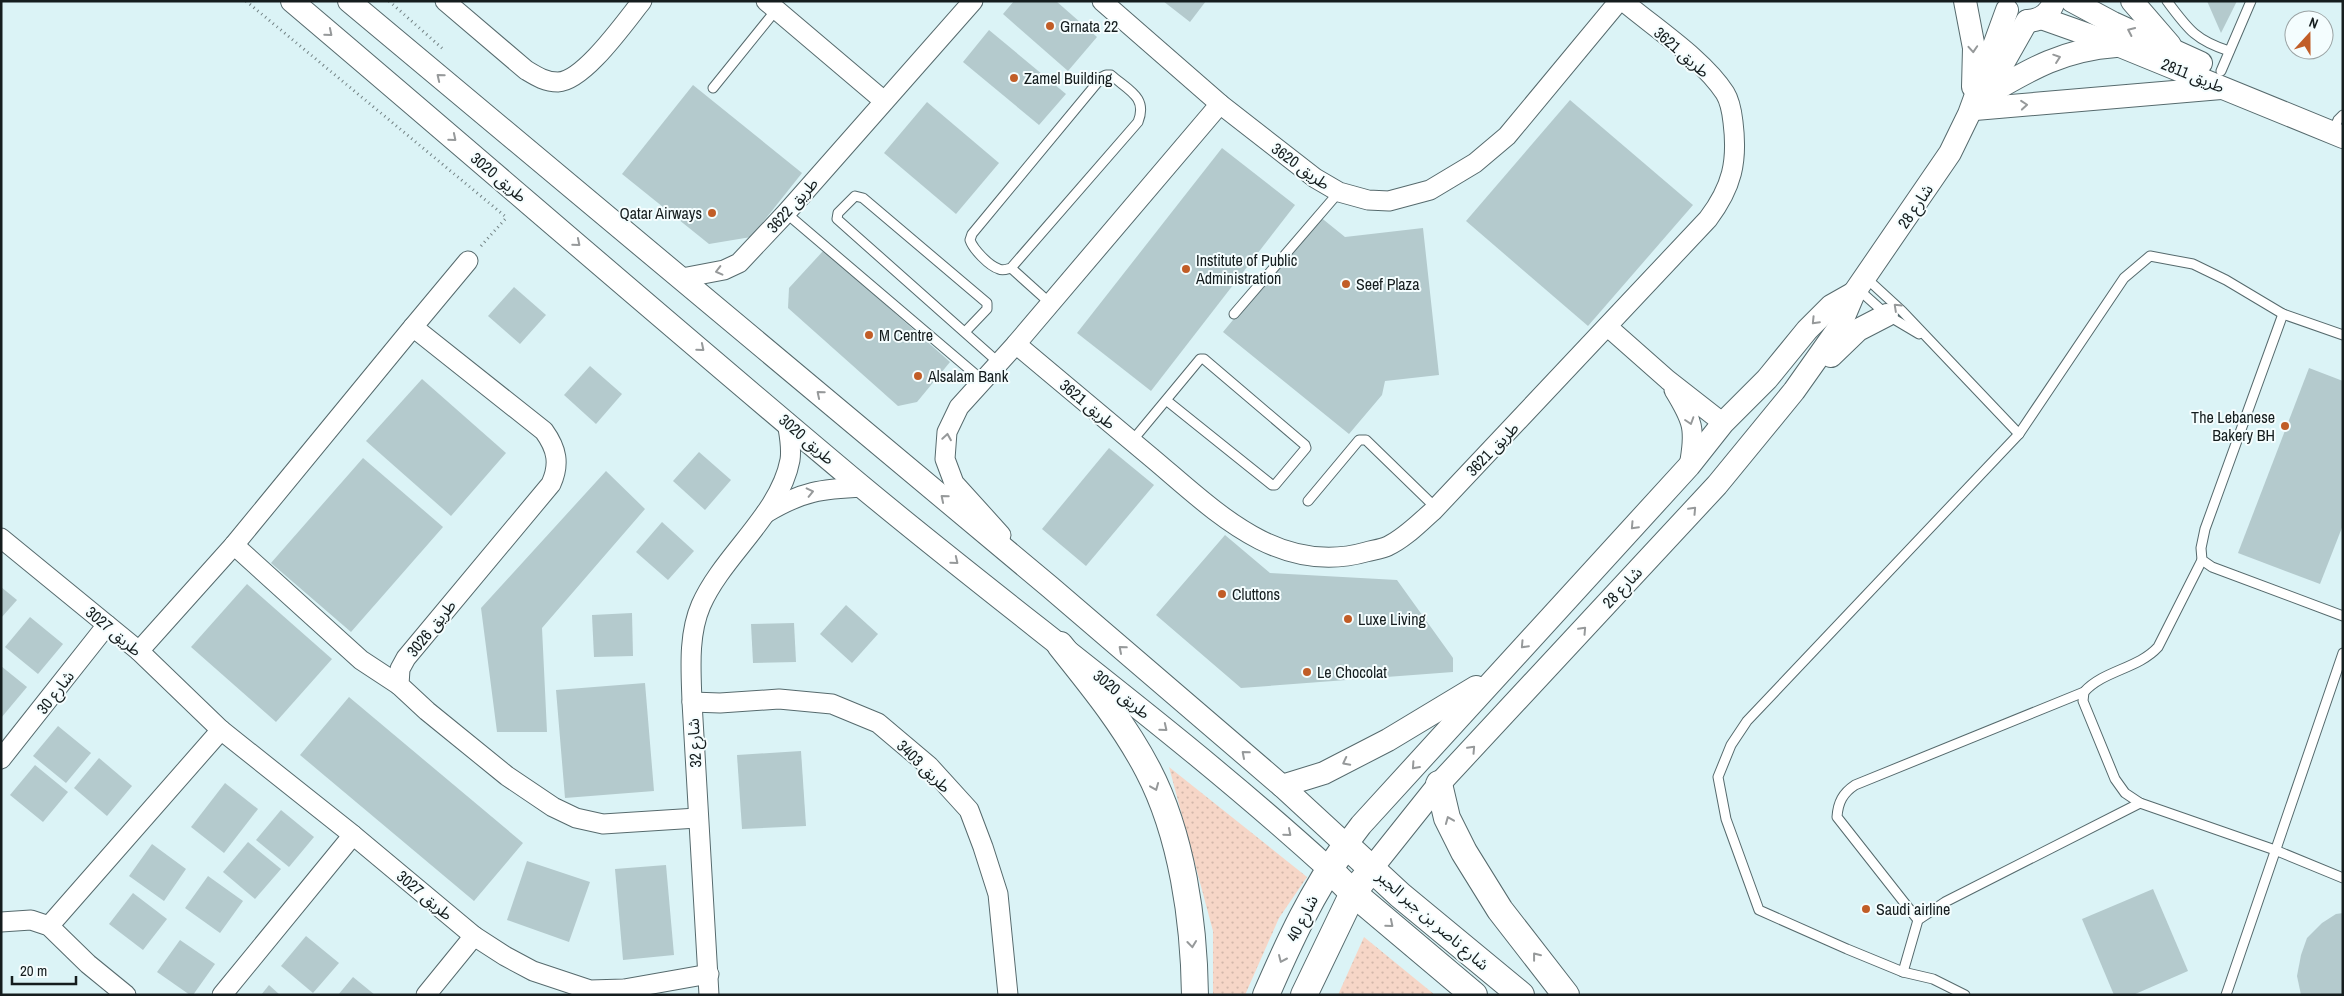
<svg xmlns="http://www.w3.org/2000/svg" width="2344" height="996" font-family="'Archivo Narrow','Noto Sans Arabic',sans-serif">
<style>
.grass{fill:url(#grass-dots)}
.building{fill:#b4cacd}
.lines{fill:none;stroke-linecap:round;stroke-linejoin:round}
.service-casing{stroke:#566a6d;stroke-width:11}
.minor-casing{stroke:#566a6d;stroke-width:21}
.tertiary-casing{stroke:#566a6d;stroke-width:24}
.secondary-casing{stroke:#566a6d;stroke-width:28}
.path{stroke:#738385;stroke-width:3;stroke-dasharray:1 4;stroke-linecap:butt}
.service{stroke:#fff;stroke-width:9}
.minor{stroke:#fff;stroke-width:19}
.tertiary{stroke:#fff;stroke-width:22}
.secondary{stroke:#fff;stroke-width:26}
.oneway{stroke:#96999a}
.poi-dot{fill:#c15d27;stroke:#f4fdfe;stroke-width:2}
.labels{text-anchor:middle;stroke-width:4;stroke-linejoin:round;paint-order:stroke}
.poi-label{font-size:16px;fill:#151d1e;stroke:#f4fdfe;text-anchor:start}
.street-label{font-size:16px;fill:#151d1e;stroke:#f4fdfe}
</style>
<defs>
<pattern id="grass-dots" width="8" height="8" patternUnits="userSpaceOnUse" patternTransform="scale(1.25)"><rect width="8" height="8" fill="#f6d6c7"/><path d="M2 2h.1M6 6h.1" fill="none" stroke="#d2b7aa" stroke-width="1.8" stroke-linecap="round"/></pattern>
</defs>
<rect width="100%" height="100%" fill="#dbf3f6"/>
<!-- grass -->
<g class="grass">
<path d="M1169,767L1307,877L1279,918L1245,995H1213V931Z"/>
<path d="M1364,937L1435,995H1338Z"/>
</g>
<!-- building -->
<g class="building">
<path d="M1014,1H1056L1097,37L1068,71L1003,14Z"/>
<path d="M1163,1H1206L1190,22Z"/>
<path d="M2207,1H2237L2221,33Z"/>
<path d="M989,30L1066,94L1039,125L963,62Z"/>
<path d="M693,85L802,173L751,237L709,244L622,174Z"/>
<path d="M1570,100L1693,205L1588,326L1466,221Z"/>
<path d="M927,102L999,163L956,214L884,153Z"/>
<path d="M1222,148L1295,205L1151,391L1077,333Z"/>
<path d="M1319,216L1345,237L1423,228L1439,375L1385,381L1382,395L1349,434L1223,332Z"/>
<path d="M824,250L950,362L917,402L898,406L788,308L789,288Z"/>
<path d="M514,287L546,315L520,344L488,316Z"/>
<path d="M590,366L622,394L596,424L564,395Z"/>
<path d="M2309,368L2343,381V525L2320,584L2238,553Z"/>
<path d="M422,379L506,453L451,516L366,441Z"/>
<path d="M1109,448L1154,485L1086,566L1042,529Z"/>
<path d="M699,452L731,480L705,510L673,481Z"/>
<path d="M363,458L443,527L351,632L271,563Z"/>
<path d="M606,471L645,509L542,628L547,732H497L481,608Z"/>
<path d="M662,522L694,551L668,580L636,552Z"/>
<path d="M1225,535L1270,573L1397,580L1453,658V672L1241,688L1156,615Z"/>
<path d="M247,584L332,659L276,722L191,647Z"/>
<path d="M1,587L17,600L1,618Z"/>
<path d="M846,605L878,634L852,663L820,634Z"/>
<path d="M632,613L633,656L594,657L592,615Z"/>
<path d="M30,617L63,644L38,674L5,647Z"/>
<path d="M794,623L796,662L753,663L751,624Z"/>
<path d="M1,666L27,687L1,718Z"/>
<path d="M645,683L654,791L565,798L556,690Z"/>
<path d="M349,697L523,843L474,901L300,755Z"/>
<path d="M58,726L91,753L66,783L33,756Z"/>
<path d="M801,751L806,826L742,829L737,755Z"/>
<path d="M99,758L132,786L107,816L74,788Z"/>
<path d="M35,765L68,792L43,822L10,795Z"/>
<path d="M225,783L258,809L224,853L191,827Z"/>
<path d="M281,810L314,837L289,867L256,840Z"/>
<path d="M248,842L281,869L255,899L223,872Z"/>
<path d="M152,844L186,869L164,901L129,876Z"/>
<path d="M527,861L590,882L569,942L507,920Z"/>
<path d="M666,865L674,955L623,960L615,869Z"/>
<path d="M208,876L243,901L220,933L185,908Z"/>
<path d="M2153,889L2188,971L2133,995H2114L2082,919Z"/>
<path d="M133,893L167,919L143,950L109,924Z"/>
<path d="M2343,913V995H2301L2297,976L2301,955L2307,938L2322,923L2336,914Z"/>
<path d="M306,936L339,963L313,993L281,966Z"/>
<path d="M180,940L215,964L193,995H190L157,972Z"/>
<path d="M353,977L375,995H338Z"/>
<path d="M269,985L280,995H261Z"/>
</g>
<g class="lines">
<defs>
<g id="service">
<path d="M2167,1C2188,29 2195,40 2229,51"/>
<path d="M2221,71L2251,1"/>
<path d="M1106,75H1111C1128,90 1148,97 1138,122L1011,268C1007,269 1003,271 999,269C989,266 973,249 970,240L972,234L1102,77Z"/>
<path d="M713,88L776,10"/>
<path d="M2333,131L2338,120L2343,115"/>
<path d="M786,213L982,380"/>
<path d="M1011,268L1051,304"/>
<path d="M1865,277L1902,311L2019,434L2124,278L2150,256L2193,264L2226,280L2283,314L2343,335"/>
<path d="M1858,289L1887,315L1919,334"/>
<path d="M1234,314L1339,192"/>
<path d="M2283,314L2205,529L2201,548L2202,560L2212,567L2343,616"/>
<path d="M965,332L987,309V303L863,198L855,196L838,213L837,219L998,362"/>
<path d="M1132,441L1200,359H1204L1305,445L1306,448L1275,485H1272L1166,400"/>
<path d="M1308,501L1359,440H1366L1436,508"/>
<path d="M2084,692L2083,701L2115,779L2125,793L2140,803L2275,850L2343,878"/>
<path d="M1918,920L1837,817C1838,802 1843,793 1855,785L2084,692C2104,670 2138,669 2158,647L2202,560"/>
<path d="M1903,972L1918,920L1945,902L2140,803"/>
<path d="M1965,995L1933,979L1903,972L1847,949L1759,910L1726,819L1718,777L1731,745L1747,721L2019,434"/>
<path d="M2226,995L2343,653"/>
</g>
<g id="minor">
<path d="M445,1L526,70C536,76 545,82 558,82C584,81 625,22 642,1"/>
<path d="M766,1L884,101"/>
<path d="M1102,1L1220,104L1315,178L1339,192L1368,200L1389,201L1430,190L1475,163L1507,136L1619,1"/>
<path d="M682,278L724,270L739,263L786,213L973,1"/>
<path d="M413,327L468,261"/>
<path d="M1608,327L1668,380L1723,423"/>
<path d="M1016,344C1062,382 1107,420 1152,458C1214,510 1278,577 1366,552C1373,550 1382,549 1388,546C1405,538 1419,523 1433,511L1708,219C1732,187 1738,162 1733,122C1732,113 1730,101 1725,93C1703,59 1655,28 1623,1"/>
<path d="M1674,390C1693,421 1696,429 1689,466"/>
<path d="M766,513C803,491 821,489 863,487"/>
<path d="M1001,535L954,483L945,459L947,432L959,407L1016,344L1220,104"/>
<path d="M1,538L139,651L221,730L353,835L474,936L505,956L533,971L590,990L624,989L709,974"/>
<path d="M234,545L361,660L399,685"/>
<path d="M139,651L234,545L413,327L544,431C557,449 560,464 551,484L406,658L400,669L399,685L427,711L507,776L553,807L576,818L603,824L697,818"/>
<path d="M692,702L720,703L779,699L832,704L878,723L929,766L969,810L983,847L998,894L1008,995"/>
<path d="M1,759L107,625"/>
<path d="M1,922L31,920L49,926L88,964L126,995"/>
<path d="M49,926L221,730"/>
<path d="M222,995L353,835"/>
<path d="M426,995L474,936"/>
<path d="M709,995L692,702C691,670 688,635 701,605C723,555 780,514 790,460C792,447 789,434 787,422"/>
</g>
<g id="tertiary">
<path d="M292,1C482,162 670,326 861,486C1016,615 1180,733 1329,869"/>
<path d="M349,1L1050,587L1282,786L1346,845L1361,825L1689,466L1723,423L1767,379L1807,330L1831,306L1854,293"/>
<path d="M1965,1L1974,48L1973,87"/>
<path d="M2072,1L2113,23L2201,63"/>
<path d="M2132,1L2170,45"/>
<path d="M2041,18L2120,46L2343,137"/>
<path d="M2028,21C2041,20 2050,14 2054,1"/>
<path d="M1993,81L2027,21"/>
<path d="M1983,97C2029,70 2061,50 2116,46"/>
<path d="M1975,109L2221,88"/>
<path d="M1831,356L1858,330L1887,315"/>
<path d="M1282,786L1324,773L1388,740L1476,687"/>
<path d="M1372,868L1439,784L1717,485L1794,391L1840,326L1854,293L1950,153L1969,114L2007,10"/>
</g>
<g id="secondary">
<path d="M1060,645C1092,685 1124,724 1148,770C1182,835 1194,921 1195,995"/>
<path d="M1439,784L1447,818L1464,852L1500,910L1566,995"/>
<path d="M1329,869L1353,893L1474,995"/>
<path d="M1266,995C1289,942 1312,892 1346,845L1400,895L1521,995"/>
<path d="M1304,995L1353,893L1363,880"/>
</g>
</defs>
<!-- service casing -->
<use href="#service" class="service-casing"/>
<!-- minor casing -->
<use href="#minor" class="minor-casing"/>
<!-- tertiary casing -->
<use href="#tertiary" class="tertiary-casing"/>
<!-- secondary casing -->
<use href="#secondary" class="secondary-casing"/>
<!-- path -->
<g class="path">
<path d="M246,1L506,217"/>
<path d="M389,1L443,49"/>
<path d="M481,246L507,217"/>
</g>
<!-- service -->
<use href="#service" class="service"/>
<!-- minor -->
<use href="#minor" class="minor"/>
<!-- tertiary -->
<use href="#tertiary" class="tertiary"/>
<!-- secondary -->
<use href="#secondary" class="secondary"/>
</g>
<!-- one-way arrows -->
<defs><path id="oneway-chevron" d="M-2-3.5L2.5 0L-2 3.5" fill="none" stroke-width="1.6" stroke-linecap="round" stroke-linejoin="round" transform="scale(1.25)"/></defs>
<g class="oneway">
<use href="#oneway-chevron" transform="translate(2131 31) rotate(-155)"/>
<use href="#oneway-chevron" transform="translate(329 33) rotate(40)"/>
<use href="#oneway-chevron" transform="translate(1973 49) rotate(86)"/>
<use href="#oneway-chevron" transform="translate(2057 58) rotate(-19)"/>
<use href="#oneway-chevron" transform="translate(440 77) rotate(-141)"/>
<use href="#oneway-chevron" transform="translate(2024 105) rotate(-5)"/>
<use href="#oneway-chevron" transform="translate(453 138) rotate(40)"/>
<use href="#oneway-chevron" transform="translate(577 243) rotate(40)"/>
<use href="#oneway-chevron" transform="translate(719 271) rotate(166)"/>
<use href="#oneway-chevron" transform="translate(1897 307) rotate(-137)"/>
<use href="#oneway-chevron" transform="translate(1815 321) rotate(134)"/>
<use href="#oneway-chevron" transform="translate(701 348) rotate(40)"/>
<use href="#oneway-chevron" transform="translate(820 394) rotate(-140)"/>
<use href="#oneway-chevron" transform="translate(1690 421) rotate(72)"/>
<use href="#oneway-chevron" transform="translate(947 437) rotate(-81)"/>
<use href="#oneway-chevron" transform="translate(810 492) rotate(-13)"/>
<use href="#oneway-chevron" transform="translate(944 498) rotate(-140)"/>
<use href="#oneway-chevron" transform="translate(1693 510) rotate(-47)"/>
<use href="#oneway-chevron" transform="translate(1634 526) rotate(133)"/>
<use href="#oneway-chevron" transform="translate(955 561) rotate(39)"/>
<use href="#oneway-chevron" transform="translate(1583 630) rotate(-47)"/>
<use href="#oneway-chevron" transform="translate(1524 645) rotate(133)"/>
<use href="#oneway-chevron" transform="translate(1122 649) rotate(-139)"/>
<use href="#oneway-chevron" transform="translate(1164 728) rotate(39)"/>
<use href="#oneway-chevron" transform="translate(1472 749) rotate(-47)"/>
<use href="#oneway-chevron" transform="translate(1245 754) rotate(-139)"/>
<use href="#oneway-chevron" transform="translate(1346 762) rotate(153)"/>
<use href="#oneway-chevron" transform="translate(1415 766) rotate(132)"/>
<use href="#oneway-chevron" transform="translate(1155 787) rotate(68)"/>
<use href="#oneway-chevron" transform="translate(1449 820) rotate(-112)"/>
<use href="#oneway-chevron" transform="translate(1288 833) rotate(41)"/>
<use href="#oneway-chevron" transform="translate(1390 924) rotate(40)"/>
<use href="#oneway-chevron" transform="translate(1192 944) rotate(84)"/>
<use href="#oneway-chevron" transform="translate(1536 956) rotate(-128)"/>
<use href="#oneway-chevron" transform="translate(1282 959) rotate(114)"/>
</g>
<!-- markers -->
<g class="poi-dot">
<circle cx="1050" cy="26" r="5"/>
<circle cx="1014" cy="78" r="5"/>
<circle cx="712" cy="213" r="5"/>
<circle cx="1186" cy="269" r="5"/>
<circle cx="1346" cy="284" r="5"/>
<circle cx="869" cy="335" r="5"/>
<circle cx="918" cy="376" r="5"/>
<circle cx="2285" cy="426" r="5"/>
<circle cx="1222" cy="594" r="5"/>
<circle cx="1348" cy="619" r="5"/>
<circle cx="1307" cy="672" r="5"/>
<circle cx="1866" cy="909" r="5"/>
</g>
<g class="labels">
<!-- poi labels -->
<g class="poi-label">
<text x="1060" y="32">Grnata 22</text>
<text x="1024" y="84">Zamel Building</text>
<text x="702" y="219" text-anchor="end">Qatar Airways</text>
<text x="1196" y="266">Institute of Public<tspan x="1196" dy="18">Administration</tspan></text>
<text x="1356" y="290">Seef Plaza</text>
<text x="879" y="341">M Centre</text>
<text x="928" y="382">Alsalam Bank</text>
<text x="2275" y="423" text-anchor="end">The Lebanese<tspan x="2275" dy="18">Bakery BH</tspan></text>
<text x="1232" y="600">Cluttons</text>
<text x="1358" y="625">Luxe Living</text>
<text x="1317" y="678">Le Chocolat</text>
<text x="1876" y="915">Saudi airline</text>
</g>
<!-- street labels -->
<g class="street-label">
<text transform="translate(1682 52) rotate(41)" y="6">طريق 3621</text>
<text transform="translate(2193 75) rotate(22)" y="6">طريق 2811</text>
<text transform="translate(1301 166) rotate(36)" y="6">طريق 3620</text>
<text transform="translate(499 177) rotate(40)" y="6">طريق 3020</text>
<text transform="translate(792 205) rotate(-48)" y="6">طريق 3622</text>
<text transform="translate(1915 206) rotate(-56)" y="6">شارع 28</text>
<text transform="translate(1088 404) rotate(40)" y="6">طريق 3621</text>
<text transform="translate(807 439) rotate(41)" y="6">طريق 3020</text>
<text transform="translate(1492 449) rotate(-46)" y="6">طريق 3621</text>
<text transform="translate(1622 587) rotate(-47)" y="6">شارع 28</text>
<text transform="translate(431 628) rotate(-51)" y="6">طريق 3026</text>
<text transform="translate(114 631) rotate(40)" y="6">طريق 3027</text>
<text transform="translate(55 692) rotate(-52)" y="6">شارع 30</text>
<text transform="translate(1122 694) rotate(39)" y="6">طريق 3020</text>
<text transform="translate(694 743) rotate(-93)" y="6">شارع 32</text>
<text transform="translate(924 766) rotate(44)" y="6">طريق 3403</text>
<text transform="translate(425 895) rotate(40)" y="6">طريق 3027</text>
<text transform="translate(1302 918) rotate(-63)" y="6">شارع 40</text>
<text transform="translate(1433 920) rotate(41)" y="6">شارع ناصر بن جبر الجبر</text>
</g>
</g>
<!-- border -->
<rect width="2344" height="996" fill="none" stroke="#151d1e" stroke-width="5"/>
<!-- north arrow -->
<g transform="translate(2309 35) rotate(21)"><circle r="24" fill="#f4fdfe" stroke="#9ba3a4"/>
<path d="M0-4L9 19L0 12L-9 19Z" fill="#c15d27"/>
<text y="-8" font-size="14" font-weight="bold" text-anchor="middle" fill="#151d1e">N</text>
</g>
<!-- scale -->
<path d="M12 976v8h64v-8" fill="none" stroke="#151d1e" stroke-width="2.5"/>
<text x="20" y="976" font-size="15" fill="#151d1e" stroke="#f4fdfe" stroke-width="4" paint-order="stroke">20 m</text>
</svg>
